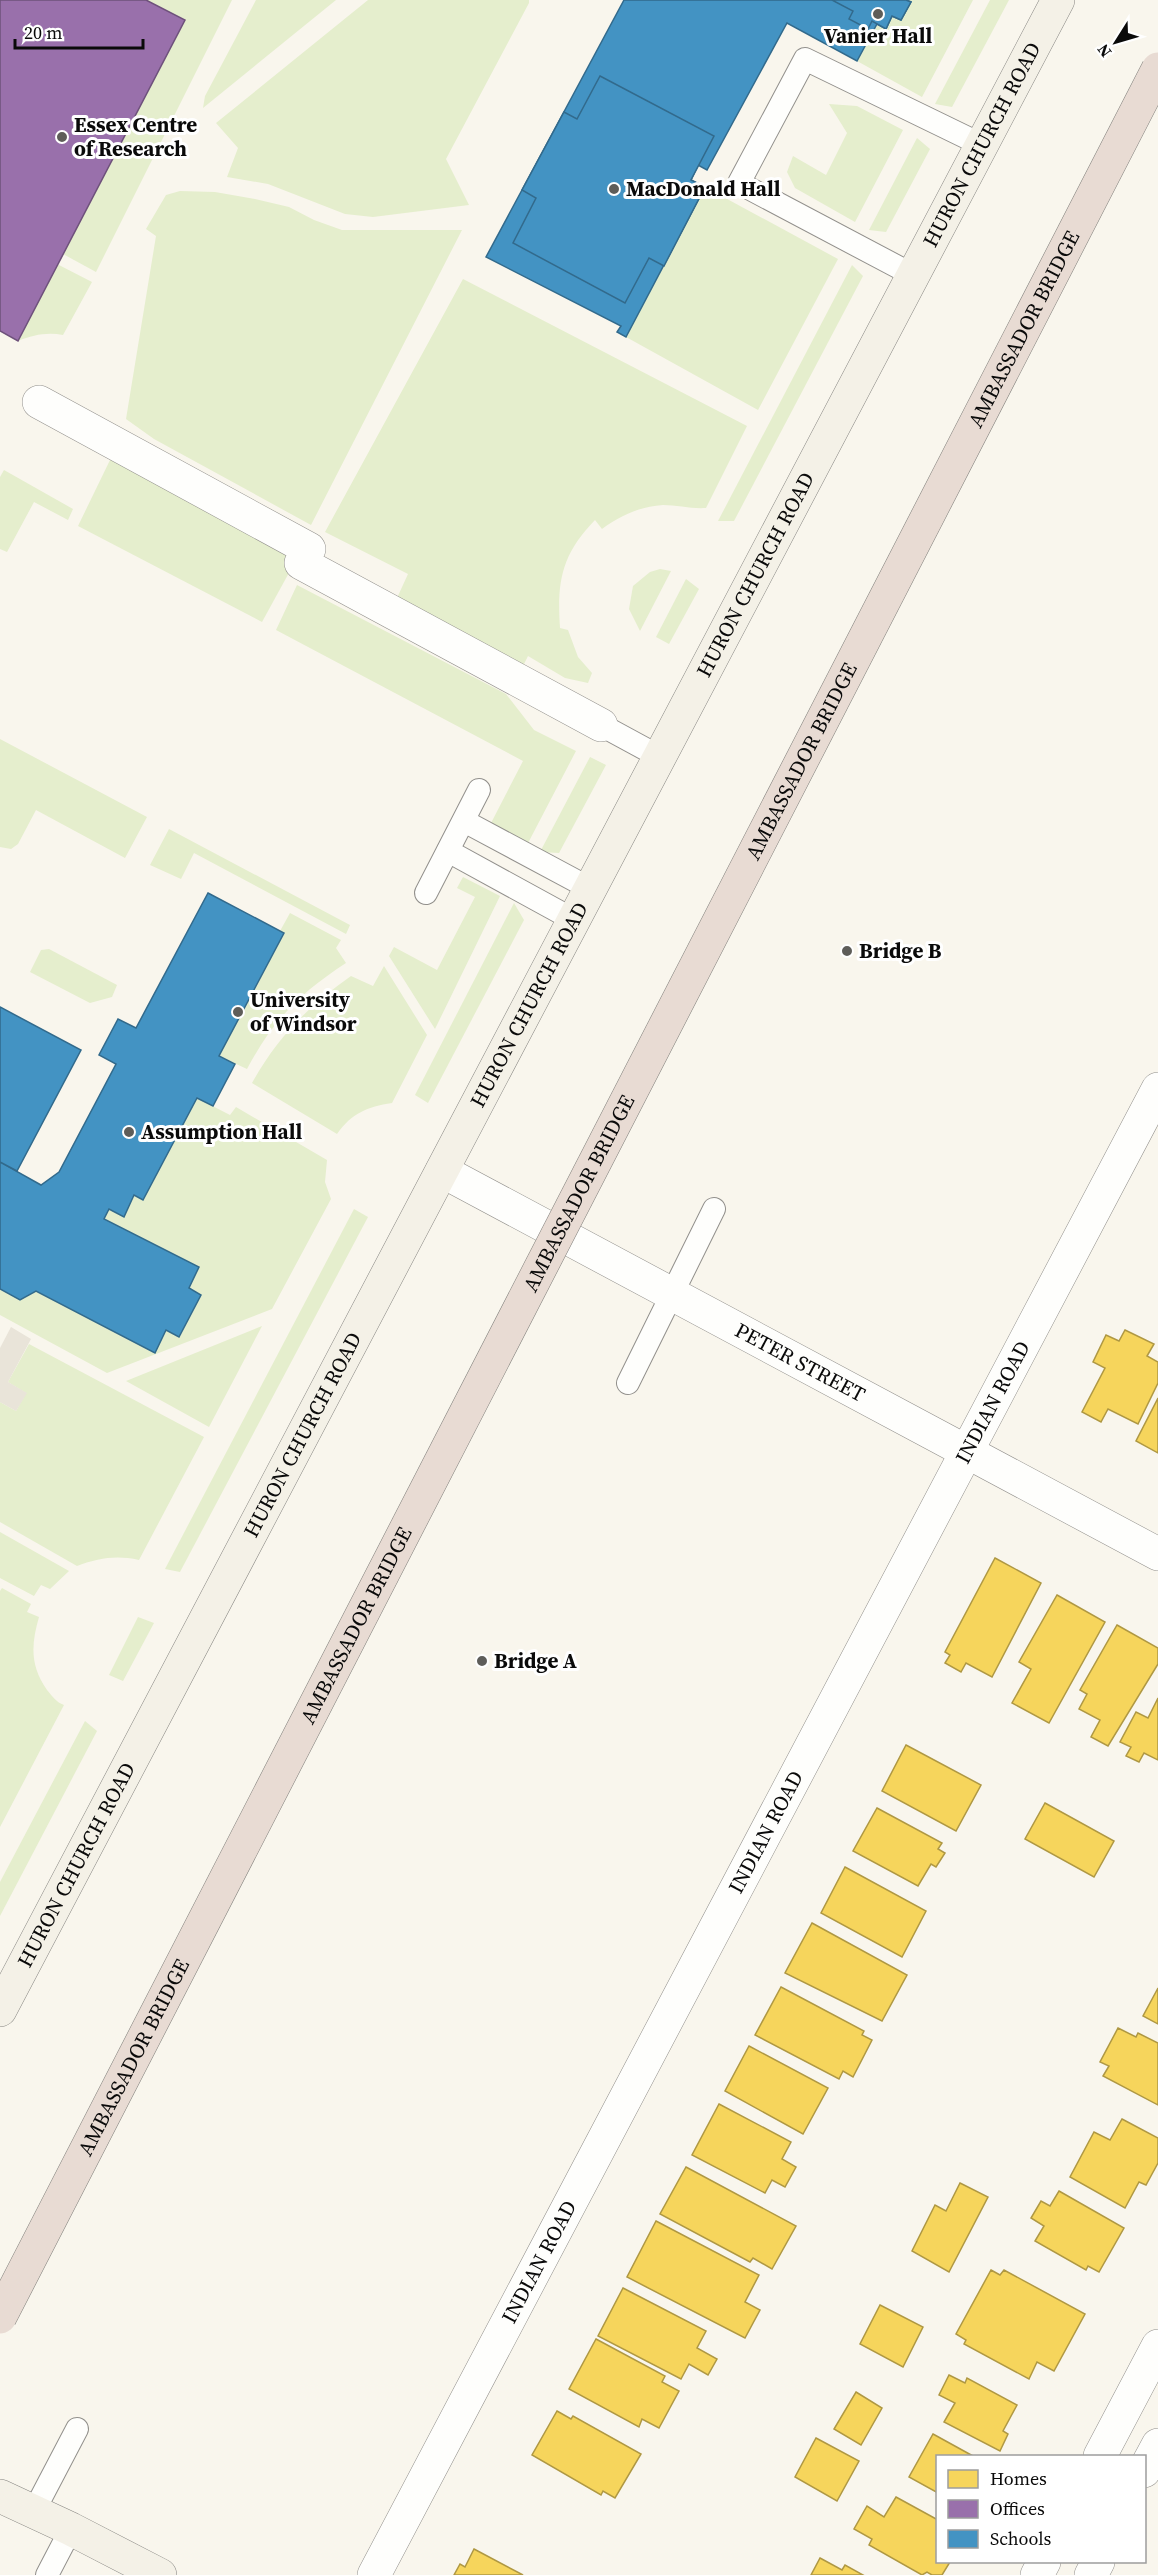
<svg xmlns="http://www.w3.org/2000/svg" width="1158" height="2575" font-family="'Source Serif 4',serif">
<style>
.green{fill:#e5eecd}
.plaza{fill:#e9e4d9}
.homes{fill:#f6d55c;stroke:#af9843;stroke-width:1.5}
.offices{fill:#9970ab;stroke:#6e517b;stroke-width:1.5}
.schools{fill:#4393c3;stroke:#326a8c;stroke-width:1.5}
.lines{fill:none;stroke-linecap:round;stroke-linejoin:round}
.lane-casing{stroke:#92908c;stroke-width:24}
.street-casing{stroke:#92908c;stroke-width:34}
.secondary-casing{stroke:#888783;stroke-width:34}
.lane{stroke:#fefefc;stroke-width:22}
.street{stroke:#fefefc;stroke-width:33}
.secondary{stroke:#f4f1e7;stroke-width:33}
.highway-bridge-casing{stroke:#7f7e7a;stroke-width:34;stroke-linecap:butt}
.highway-bridge{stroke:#e8dbd3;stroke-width:33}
.poi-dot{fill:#5e5d59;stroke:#fff;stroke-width:2}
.labels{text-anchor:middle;stroke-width:6;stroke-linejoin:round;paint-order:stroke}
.poi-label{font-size:21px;font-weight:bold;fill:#0a0a0a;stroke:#fff;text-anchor:start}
.street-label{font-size:21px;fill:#0a0a0a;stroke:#fff}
</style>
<rect width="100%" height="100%" fill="#f9f6ed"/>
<!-- green -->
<g class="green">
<path d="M146,0H232L96,272L63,254L185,20Z"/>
<path d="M256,0H336L203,108L205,96Z"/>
<path d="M368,0H529V3L446,159L469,205L373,217L345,214L268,184L227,177L238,148L216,123Z"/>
<path d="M906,0H973L922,97L857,61L877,24L886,28L892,16L901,20L910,2Z"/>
<path d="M990,0H1009L952,107L935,104Z"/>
<path d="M829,104L857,106L903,130L855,222L795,188L787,172L793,156L826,175L847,133Z"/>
<path d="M917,138L930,149L886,232L869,230Z"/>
<path d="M705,187L838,259L758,410L626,337Z"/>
<path d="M180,191L215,192L255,199L289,207L314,220L342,230H462L311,525L154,439L126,419L156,236L146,229L166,195Z"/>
<path d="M57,264L92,282L63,335C47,332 33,335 18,341Z"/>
<path d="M852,265L863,276L734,521H718Z"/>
<path d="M463,279L747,426L706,508C691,509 677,505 663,505C639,507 621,515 602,529L595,520C561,555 557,582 560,628L568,630L578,657L592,673L588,683L565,678L528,656L523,666L397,598L408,574L325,532Z"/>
<path d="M111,458L296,560L262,622L78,526Z"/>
<path d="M4,470L73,509L68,520L34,502L7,552L0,549V477Z"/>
<path d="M660,569L671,571L640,631L629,609L633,586L650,572Z"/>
<path d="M686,579L699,589L669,644L656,637Z"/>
<path d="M297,585L506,694L534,730L576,751L527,845L490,825L523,761L276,630Z"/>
<path d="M0,739L147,817L125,858L36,810L18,844L11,849L0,847Z"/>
<path d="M590,757L606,765L559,853L540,852Z"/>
<path d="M169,829L350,925L346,934L194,853L181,879L150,865Z"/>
<path d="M463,877L500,896L435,1029L389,956L394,947L437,970L475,897L457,888Z"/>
<path d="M514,903L524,920L428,1103L415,1095Z"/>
<path d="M290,913L341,940L336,948L346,963C300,993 273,1020 247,1069L219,1056L284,934L280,931Z"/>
<path d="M49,949L117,985L112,997L90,1003L30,972L41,950Z"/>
<path d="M384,966L427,1035L392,1103C367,1107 352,1113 337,1134L252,1083C277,1038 309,1005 351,976L373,986Z"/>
<path d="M197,1098L230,1115L236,1107L327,1160L325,1182L331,1199L272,1309L107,1373L0,1315V1289L20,1300L36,1291L155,1352L166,1330L180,1336L201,1295L189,1288L199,1267L104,1219L109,1209L124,1216L134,1195L143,1200Z"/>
<path d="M354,1209L368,1217L180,1572L165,1569Z"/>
<path d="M262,1326L209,1427L126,1381Z"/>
<path d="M29,1344L204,1437L139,1560C116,1555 99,1558 77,1566L0,1522V1402L16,1411L26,1393L8,1382Z"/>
<path d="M0,1532L69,1571L50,1589L41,1585L34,1596L0,1578Z"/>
<path d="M2,1588L31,1604L27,1612L39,1617C31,1645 30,1666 47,1690C53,1697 56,1702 64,1705L0,1827V1591Z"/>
<path d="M138,1617L154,1623L123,1681L109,1675Z"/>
<path d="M85,1721L97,1731L0,1916V1882Z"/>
</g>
<!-- plaza -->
<path class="plaza" d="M11,1327L31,1339L8,1382L27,1393L16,1411L0,1402V1348Z"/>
<!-- homes -->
<g class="homes">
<path d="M1125,1330L1154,1344L1147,1356L1158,1362V1383L1138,1424L1108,1409L1101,1422L1082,1412L1105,1368L1093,1362L1106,1335L1119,1341Z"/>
<path d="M1158,1398V1453L1136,1441Z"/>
<path d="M995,1558L1041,1583L992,1677L966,1663L961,1672L945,1663L950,1655L945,1652Z"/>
<path d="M1057,1595L1105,1622L1049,1723L1012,1703L1031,1669L1019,1662Z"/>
<path d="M1117,1625L1158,1648V1664L1108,1746L1091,1737L1100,1720L1079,1709L1087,1694L1080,1690Z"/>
<path d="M1158,1698V1760L1144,1753L1139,1762L1126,1756L1131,1747L1120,1742L1136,1712L1148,1718Z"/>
<path d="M906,1745L981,1785L956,1831L882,1791Z"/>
<path d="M1045,1803L1114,1841L1094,1877L1025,1839Z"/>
<path d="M877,1808L942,1843L938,1849L945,1853L936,1867L931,1864L918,1886L853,1851Z"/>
<path d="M845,1867L926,1911L902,1957L821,1913Z"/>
<path d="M812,1923L907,1975L882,2021L785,1973Z"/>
<path d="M781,1987L864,2031L862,2035L872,2040L853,2077L843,2071L839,2079L755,2035Z"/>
<path d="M1158,1988V2024L1143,2016Z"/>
<path d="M1118,2028L1136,2037L1138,2033L1158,2043V2105L1103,2076L1109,2066L1100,2062Z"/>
<path d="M749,2046L828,2088L803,2134L725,2091Z"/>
<path d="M719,2104L791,2142L782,2159L796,2167L785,2187L772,2180L765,2193L692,2155Z"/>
<path d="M1122,2119L1158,2138V2163L1146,2185L1139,2182L1125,2208L1070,2177L1094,2132L1110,2140Z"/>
<path d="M686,2167L796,2226L772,2269L753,2258L750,2262L660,2214Z"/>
<path d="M960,2183L988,2197L949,2272L912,2251L935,2205L946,2211Z"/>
<path d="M1059,2191L1124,2228L1099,2272L1088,2266L1086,2270L1035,2241L1044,2226L1031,2218L1041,2201L1050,2206Z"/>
<path d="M656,2221L759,2275L745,2302L760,2310L745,2338L627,2277Z"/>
<path d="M991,2270L1000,2275L1004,2270L1085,2314L1054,2371L1037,2362L1029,2379L964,2344L966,2340L956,2334Z"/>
<path d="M623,2288L706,2331L697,2348L717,2359L708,2375L689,2364L681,2379L598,2336Z"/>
<path d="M880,2305L923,2327L903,2367L860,2344Z"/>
<path d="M596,2339L665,2376L662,2382L679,2391L659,2428L642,2419L639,2427L569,2389Z"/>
<path d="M949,2375L965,2383L967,2378L1017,2405L1003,2431L1008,2434L1000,2451L944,2422L955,2403L939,2395Z"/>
<path d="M856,2392L882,2408L861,2445L834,2429Z"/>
<path d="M557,2411L571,2419L573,2416L641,2454L615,2498L603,2491L601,2495L532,2455Z"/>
<path d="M933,2434L973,2456H938V2493L909,2477Z"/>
<path d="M816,2438L859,2461L837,2501L795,2477Z"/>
<path d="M896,2497L938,2520V2562H950L942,2575H932L927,2572L922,2575L869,2545L872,2539L854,2529L867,2506L884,2517Z"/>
<path d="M474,2549L523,2575H454L460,2564L465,2567Z"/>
<path d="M820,2558L842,2570L845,2565L863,2575H811Z"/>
</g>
<!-- offices -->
<path class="offices" d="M0,0H146L185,20L18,341L0,331Z"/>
<!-- schools -->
<g class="schools">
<path d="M624,0H906L911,2L901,20L892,16L886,29L877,24L857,61L787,23L707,170L698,165L691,180L705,187L626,337L617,332L621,326L486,257Z"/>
<path d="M832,0H906L911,2L901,20L892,16L886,29L872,21L868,29L849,19L853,11Z"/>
<path d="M600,76L714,136L691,180L705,187L664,266L649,258L625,303L513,243L536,198L522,190L564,112L577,119Z"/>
<path d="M208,893L284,933L219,1056L235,1064L213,1106L197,1098L143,1200L134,1195L124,1217L109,1209L104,1219L199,1267L189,1288L201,1295L179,1337L166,1330L155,1353L36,1291L20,1300L0,1289V1162L41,1185L59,1172L116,1064L99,1055L118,1019L136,1028Z"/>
<path d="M0,1007L81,1050L17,1171L0,1162Z"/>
</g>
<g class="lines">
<defs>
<g id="lane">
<path d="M913,275L739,183L805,59L982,145"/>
<path d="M601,725L660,757"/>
<path d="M464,821L591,889"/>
<path d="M448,851L574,920"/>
<path d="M426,893L479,790"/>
<path d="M628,1383L714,1209"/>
<path d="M34,2511L77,2429"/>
<path d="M47,2575L71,2529"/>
</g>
<g id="street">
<path d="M39,402L309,549L301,563L601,725"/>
<path id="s1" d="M442,1171L1158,1554"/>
<path d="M1100,2456L1158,2346"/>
<path d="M1144,2471L1158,2445"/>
<path id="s2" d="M374,2575L1158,1089"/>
<path d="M1037,2575L1044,2562"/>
<path d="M1091,2575L1098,2562"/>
</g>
<g id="secondary">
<path id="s3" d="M0,2010L1058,0"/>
<path d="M0,2496L71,2529L160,2575"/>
</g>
</defs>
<!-- lane casing -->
<use href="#lane" class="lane-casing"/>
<!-- street casing -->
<use href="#street" class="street-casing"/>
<!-- secondary casing -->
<use href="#secondary" class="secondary-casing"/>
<!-- lane -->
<use href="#lane" class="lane"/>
<!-- street -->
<use href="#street" class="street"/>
<!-- secondary -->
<use href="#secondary" class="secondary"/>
<defs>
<g id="highway-bridge">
<path id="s4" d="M0,2317L1158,69"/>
</g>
</defs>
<!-- highway-bridge casing -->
<use href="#highway-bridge" class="highway-bridge-casing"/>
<!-- highway-bridge -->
<use href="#highway-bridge" class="highway-bridge"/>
</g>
<!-- markers -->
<g class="poi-dot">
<circle cx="878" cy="14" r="6"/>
<circle cx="62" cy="137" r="6"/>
<circle cx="614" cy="189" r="6"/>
<circle cx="847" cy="951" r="6"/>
<circle cx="238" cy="1012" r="6"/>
<circle cx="129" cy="1132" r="6"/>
<circle cx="482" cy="1661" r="6"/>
</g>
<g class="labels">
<!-- poi labels -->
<g class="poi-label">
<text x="878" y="43" text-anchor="middle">Vanier Hall</text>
<text x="74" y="132">Essex Centre<tspan x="74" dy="24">of Research</tspan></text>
<text x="626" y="196">MacDonald Hall</text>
<text x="859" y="958">Bridge B</text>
<text x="250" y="1007">University<tspan x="250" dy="24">of Windsor</tspan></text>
<text x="141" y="1139">Assumption Hall</text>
<text x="494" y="1668">Bridge A</text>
</g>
<!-- street labels -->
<g class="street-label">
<text dy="7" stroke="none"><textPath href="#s3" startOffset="2108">HURON CHURCH ROAD</textPath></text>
<text dy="7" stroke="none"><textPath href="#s4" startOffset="2236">AMBASSADOR BRIDGE</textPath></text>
<text dy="7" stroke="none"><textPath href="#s3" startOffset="1622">HURON CHURCH ROAD</textPath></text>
<text dy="7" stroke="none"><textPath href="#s4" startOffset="1750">AMBASSADOR BRIDGE</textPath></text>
<text dy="7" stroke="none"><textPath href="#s3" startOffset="1136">HURON CHURCH ROAD</textPath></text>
<text dy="7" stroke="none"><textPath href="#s4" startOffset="1264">AMBASSADOR BRIDGE</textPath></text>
<text dy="7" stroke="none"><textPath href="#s1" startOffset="406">PETER STREET</textPath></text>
<text dy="7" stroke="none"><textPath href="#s2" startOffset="1326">INDIAN ROAD</textPath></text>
<text dy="7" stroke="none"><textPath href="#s3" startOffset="650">HURON CHURCH ROAD</textPath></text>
<text dy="7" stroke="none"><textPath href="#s4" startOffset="778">AMBASSADOR BRIDGE</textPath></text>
<text dy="7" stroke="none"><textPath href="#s2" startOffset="840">INDIAN ROAD</textPath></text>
<text dy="7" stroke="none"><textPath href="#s3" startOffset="164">HURON CHURCH ROAD</textPath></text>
<text dy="7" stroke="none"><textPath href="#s4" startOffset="292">AMBASSADOR BRIDGE</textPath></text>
<text dy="7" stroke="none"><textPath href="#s2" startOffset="354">INDIAN ROAD</textPath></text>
</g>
</g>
<!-- legend -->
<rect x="936" y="2455" width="210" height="108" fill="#ffffff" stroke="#9d9d9d" stroke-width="1.5"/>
<rect x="948" y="2470" width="30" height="18" fill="#f6d55c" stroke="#9d9d9d" stroke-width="1.5"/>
<text x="990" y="2485" font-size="18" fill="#0a0a0a">Homes</text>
<rect x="948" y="2500" width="30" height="18" fill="#9970ab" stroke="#9d9d9d" stroke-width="1.5"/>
<text x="990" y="2515" font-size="18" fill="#0a0a0a">Offices</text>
<rect x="948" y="2530" width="30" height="18" fill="#4393c3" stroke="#9d9d9d" stroke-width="1.5"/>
<text x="990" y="2545" font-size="18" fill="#0a0a0a">Schools</text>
<!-- north arrow -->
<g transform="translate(1116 42) rotate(233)" stroke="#ffffff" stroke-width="4.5" paint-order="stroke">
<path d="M0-4.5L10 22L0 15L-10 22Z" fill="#0a0a0a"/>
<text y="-9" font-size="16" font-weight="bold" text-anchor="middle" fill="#0a0a0a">N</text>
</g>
<!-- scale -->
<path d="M15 39v9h128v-9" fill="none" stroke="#0a0a0a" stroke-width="3"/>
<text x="24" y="39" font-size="18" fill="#0a0a0a" stroke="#ffffff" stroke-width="4.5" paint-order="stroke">20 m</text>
</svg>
